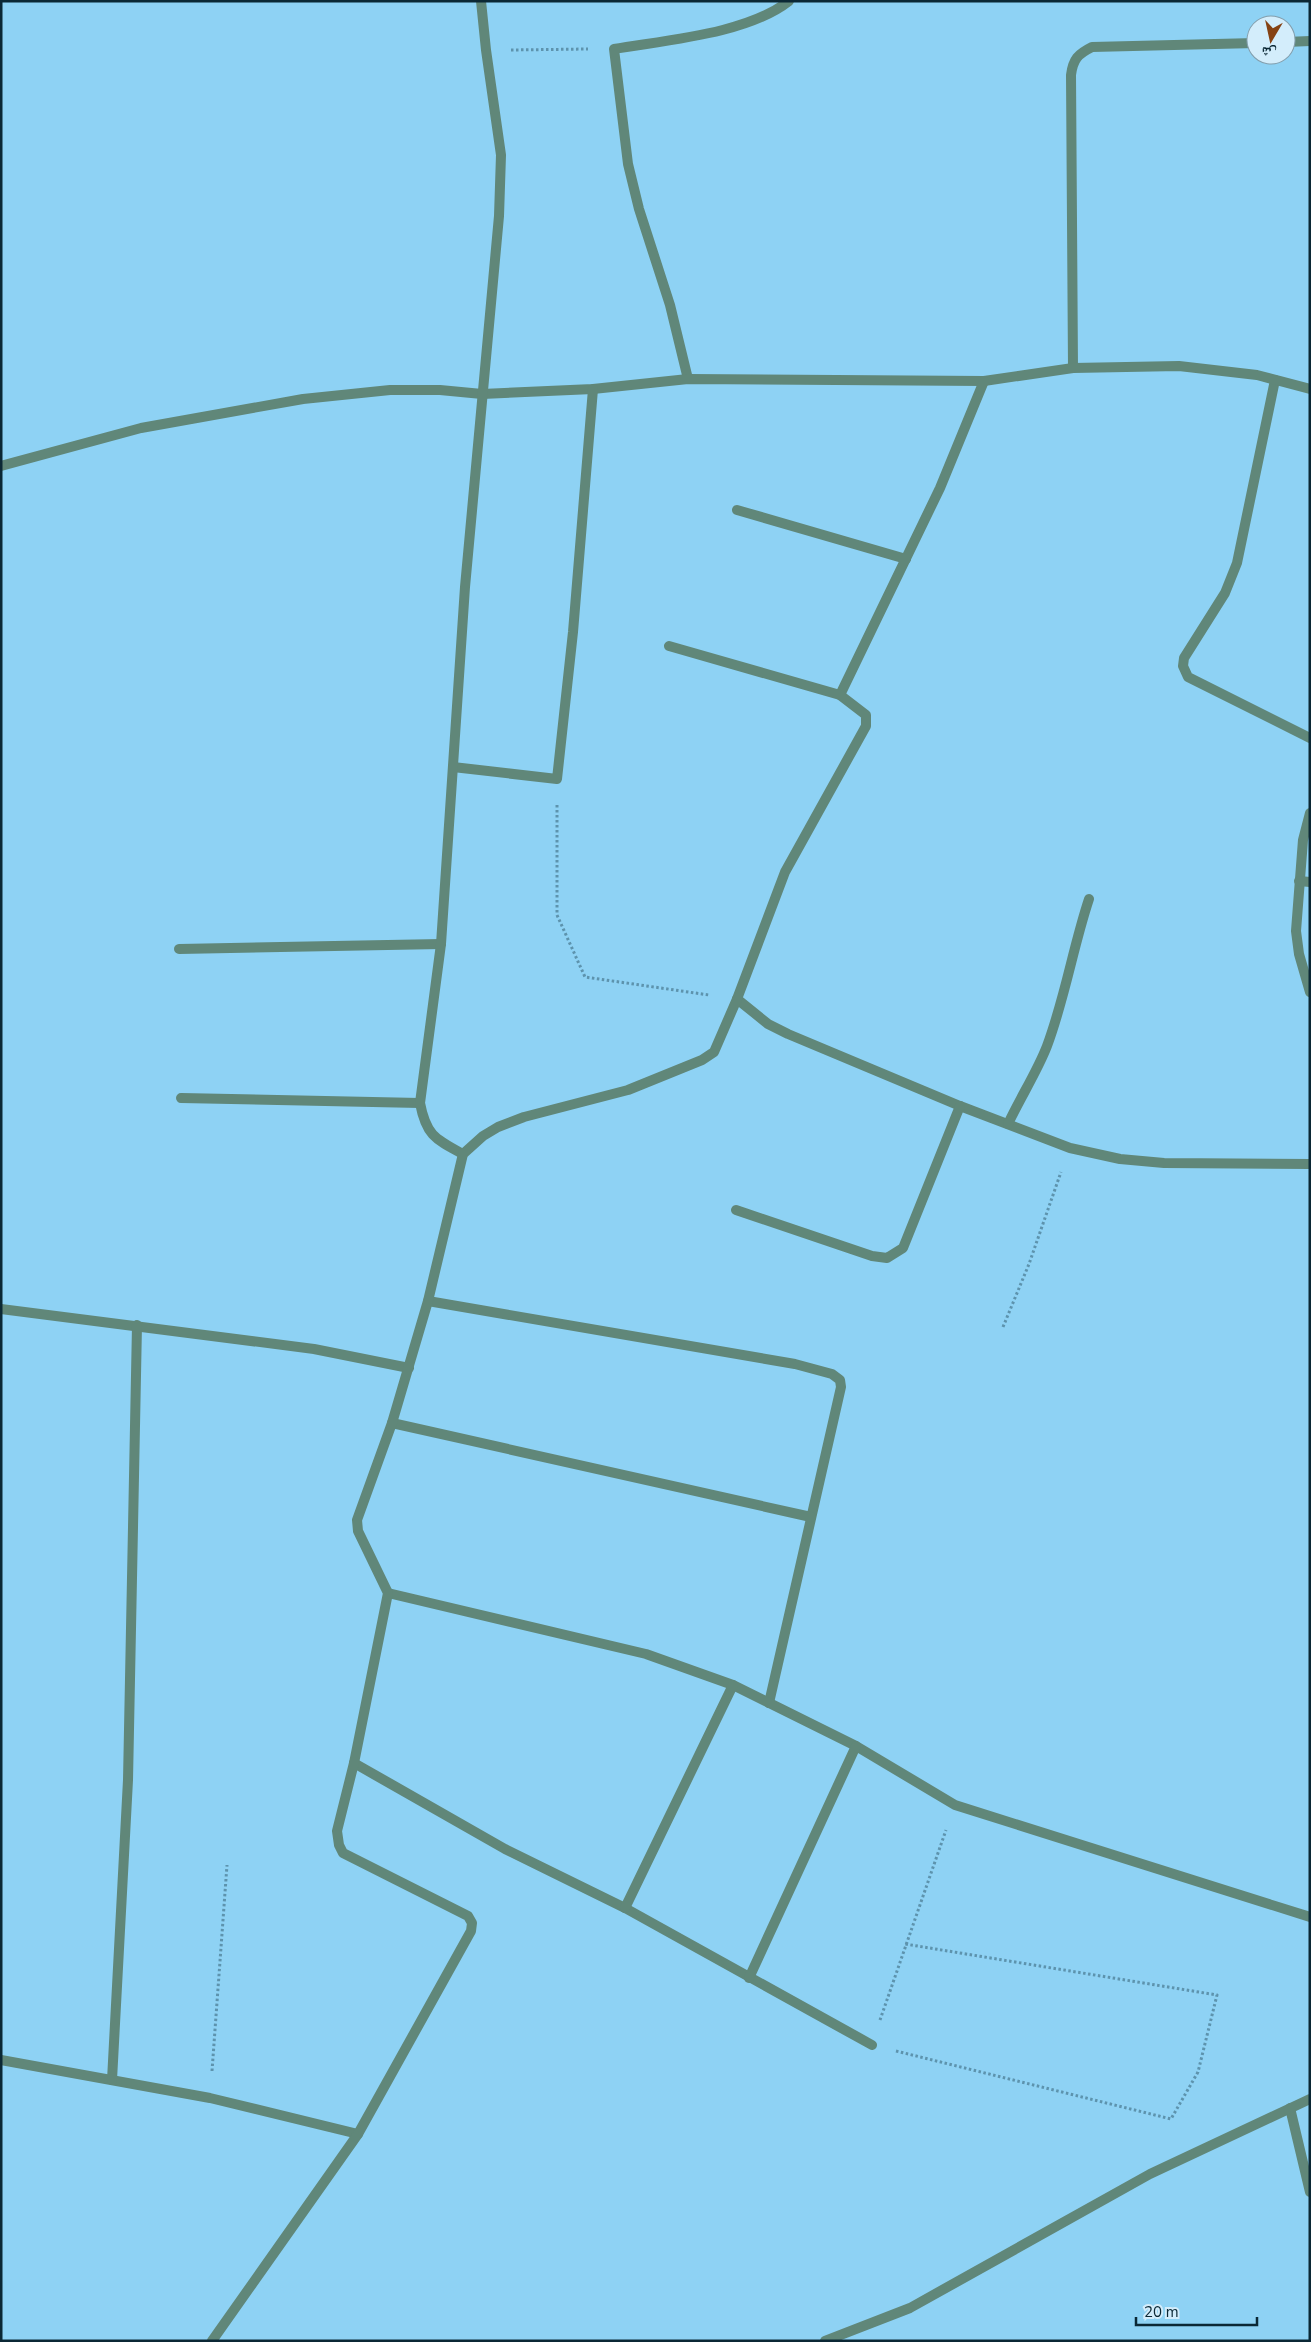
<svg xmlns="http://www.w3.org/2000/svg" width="1311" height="2342" font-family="'Nunito Sans','Noto Naskh Arabic',sans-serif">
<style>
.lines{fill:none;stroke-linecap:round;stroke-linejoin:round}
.path{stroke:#5d93ad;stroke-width:3;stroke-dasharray:2.5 2.5;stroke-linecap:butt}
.street{stroke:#608779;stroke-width:10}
</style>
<rect width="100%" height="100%" fill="#8ed2f4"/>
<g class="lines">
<!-- path -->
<g class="path">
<path d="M511,50L588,49"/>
<path d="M557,805V915L585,977L709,995"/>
<path d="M1003,1327L1029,1264L1061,1172"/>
<path d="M880,2020L946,1830"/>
<path d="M896,2051L1171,2119L1198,2072L1217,1995L905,1944"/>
<path d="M212,2071L227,1865"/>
</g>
<!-- street -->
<g class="street">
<path d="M1286,42L1310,41"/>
<path d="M1073,368L1071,75C1073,59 1078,54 1092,47L1256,43"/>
<path d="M688,379L670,305L639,209L628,164L614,49C666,40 747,34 789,1"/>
<path d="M1275,380L1237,563L1225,593L1184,658L1183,666L1188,677L1310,738"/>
<path d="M1,466L141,428L303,399L390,390H440L482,394L593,389L688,379L984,381L1073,368L1179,366L1257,375L1310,389"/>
<path d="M737,510L906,559"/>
<path d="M840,695L940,488L984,381"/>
<path d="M453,767L557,779L573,632L593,389"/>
<path d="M1310,813L1303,840L1296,931L1299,954L1310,992"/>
<path d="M1299,881L1310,882"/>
<path d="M179,949L441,944"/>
<path d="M737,999L768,1024L788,1034L960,1106L1070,1148L1120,1159L1164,1163L1310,1164"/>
<path d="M181,1098L420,1103"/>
<path d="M1008,1124C1020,1098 1037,1072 1047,1046C1065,998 1073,947 1089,899"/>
<path d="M463,1154C435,1139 426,1135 420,1103L441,944L465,587L499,216L501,155L486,50L481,1"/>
<path d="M736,1210L872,1256L887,1258L903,1248L960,1106"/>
<path d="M428,1301L795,1364L832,1374L840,1380L841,1387L769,1703"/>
<path d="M1,1309L314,1349L409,1368"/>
<path d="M392,1423L811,1517"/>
<path d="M388,1593L646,1654L733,1685L856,1746L955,1805L1310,1917"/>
<path d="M354,1763L505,1849L625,1908L872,2045"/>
<path d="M625,1908L733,1685"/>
<path d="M749,1978L856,1746"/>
<path d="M1,2060L210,2098L358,2134"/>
<path d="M112,2080L128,1780L137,1325"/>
<path d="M1290,2108L1310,2192"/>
<path d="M212,2341L358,2134L471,1931L472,1923L468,1916L343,1853L339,1845L337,1831L354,1763L388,1593L358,1531L357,1520L392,1423L428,1301L463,1154L483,1136L498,1127L524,1117L628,1090L702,1060L714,1052L737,999L785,872L866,726V715L840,695L669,646"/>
<path d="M825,2341L910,2308L1150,2174L1310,2099"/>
</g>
</g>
<!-- border -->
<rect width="1311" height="2342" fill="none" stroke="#0b2835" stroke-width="5"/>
<!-- north arrow -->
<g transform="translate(1271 40) rotate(189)"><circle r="24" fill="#d3edfb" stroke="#839eac"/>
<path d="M0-4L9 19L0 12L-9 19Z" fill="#854213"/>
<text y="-8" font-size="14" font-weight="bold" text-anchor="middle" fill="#0b2835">ش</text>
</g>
<!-- scale -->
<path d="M1136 2317v8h121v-8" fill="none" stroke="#0b2835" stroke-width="2.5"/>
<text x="1144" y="2317" font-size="15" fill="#0b2835" stroke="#d3edfb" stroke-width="4" paint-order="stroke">20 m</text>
</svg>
